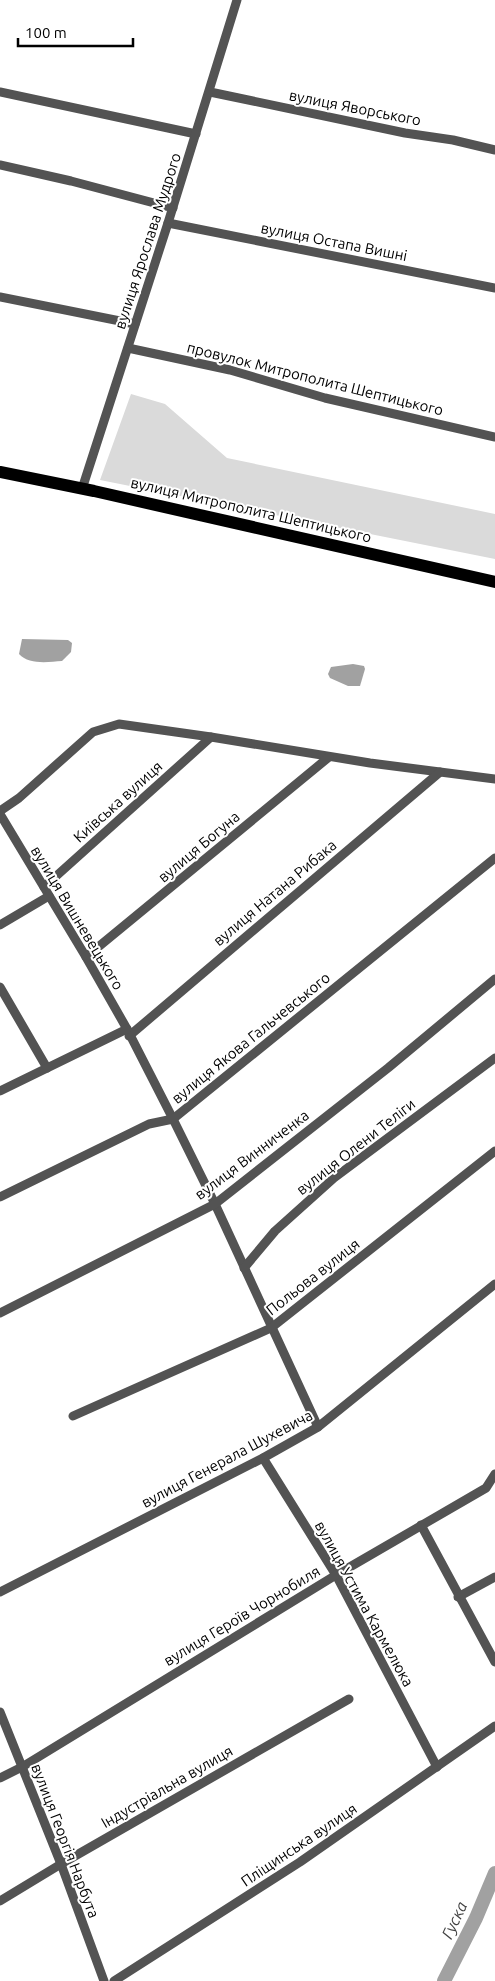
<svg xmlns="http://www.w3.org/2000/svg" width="495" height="1981" font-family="Ubuntu,sans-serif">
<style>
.green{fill:#dadada}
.water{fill:#a1a1a1}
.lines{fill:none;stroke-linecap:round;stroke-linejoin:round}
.river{stroke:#a1a1a1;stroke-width:14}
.minor{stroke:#535353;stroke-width:9}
.primary{stroke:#000;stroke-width:12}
.labels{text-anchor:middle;stroke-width:4;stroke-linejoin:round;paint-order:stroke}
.street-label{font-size:15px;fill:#000;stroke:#fff}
.water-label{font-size:16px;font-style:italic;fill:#424242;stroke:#fff}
</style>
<rect width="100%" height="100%" fill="#fff"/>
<!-- green -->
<path class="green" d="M131,394L165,404L227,458L495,514V559L100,480Z"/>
<!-- water -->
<g class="water">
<path d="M22,639L68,640L72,643L71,652L62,661C48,662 29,665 19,654Z"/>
<path d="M353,664L364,666L365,669L360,686H348L330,678L328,674L331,667Z"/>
</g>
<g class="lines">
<!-- river -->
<path class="river" d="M444,1981L476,1918L495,1873"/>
<!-- minor -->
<g class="minor">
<path d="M0,92L196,134"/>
<path d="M210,92L405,133L453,140L495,150"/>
<path d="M0,165L71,181L173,208"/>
<path d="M168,223L495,288"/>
<path d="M0,297L135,324"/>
<path d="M128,348L230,370L325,398L495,437"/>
<path d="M82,489L168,223L237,0"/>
<path d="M0,811L19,798L93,732L119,724L211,737L370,763L495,779"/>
<path d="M0,814L86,957L127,1029L173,1119L215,1204L318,1427"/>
<path d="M44,887L211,737"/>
<path d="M0,925L49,896"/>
<path d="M86,957L329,757"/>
<path d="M0,987L47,1068"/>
<path d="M129,1036L440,772"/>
<path d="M0,1091L127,1029"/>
<path d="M0,1197L149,1124L173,1119L495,858"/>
<path d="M244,1268L275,1231L334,1178L495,1058"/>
<path d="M0,1313L215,1204L388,1068L495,979"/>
<path d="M73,1416L271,1328L495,1151"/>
<path d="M263,1458L336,1575L437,1767"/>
<path d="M421,1525L495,1662"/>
<path d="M0,1592L263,1458L318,1427L495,1284"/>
<path d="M458,1597L495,1577"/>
<path d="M0,1712L61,1864L104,1981"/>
<path d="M0,1778L22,1767L336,1575L486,1488L495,1474"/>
<path d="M0,1901L61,1864L349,1699"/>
<path d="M114,1981L300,1862L495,1726"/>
</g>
<!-- primary -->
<path class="primary" d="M0,472L94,491L495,582"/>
</g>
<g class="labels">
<!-- street labels -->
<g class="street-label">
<text transform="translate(355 108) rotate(11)" y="5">вулиця Яворського</text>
<text transform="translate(148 241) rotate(-72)" y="5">вулиця Ярослава Мудрого</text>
<text transform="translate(334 242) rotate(11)" y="5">вулиця Остапа Вишні</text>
<text transform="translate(315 379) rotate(14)" y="5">провулок Митрополита Шептицького</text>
<text transform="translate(251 510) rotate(13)" y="5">вулиця Митрополита Шептицького</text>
<text transform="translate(118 802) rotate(-42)" y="5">Київська вулиця</text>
<text transform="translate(199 847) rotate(-40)" y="5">вулиця Богуна</text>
<text transform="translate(275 893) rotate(-40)" y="5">вулиця Натана Рибака</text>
<text transform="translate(77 918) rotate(59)" y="5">вулиця Вишневецького</text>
<text transform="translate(251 1038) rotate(-39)" y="5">вулиця Якова Гальчевського</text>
<text transform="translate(356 1147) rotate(-38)" y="5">вулиця Олени Теліги</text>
<text transform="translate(252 1155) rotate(-37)" y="5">вулиця Винниченка</text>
<text transform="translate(313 1277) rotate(-38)" y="5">Польова вулиця</text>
<text transform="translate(227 1459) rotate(-28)" y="5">вулиця Генерала Шухевича</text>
<text transform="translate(364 1604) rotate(61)" y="5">вулиця Устима Кармелюка</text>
<text transform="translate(242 1616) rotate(-31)" y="5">вулиця Героїв Чорнобиля</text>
<text transform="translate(167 1787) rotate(-30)" y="5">Індустріальна вулиця</text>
<text transform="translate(65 1841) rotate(69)" y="5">вулиця Георгія Нарбута</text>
<text transform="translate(299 1845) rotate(-34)" y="5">Пліщинська вулиця</text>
</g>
<!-- water labels -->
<g class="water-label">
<text transform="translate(454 1920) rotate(-65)" y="6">Гуска</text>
</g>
</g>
<!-- scale -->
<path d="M18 38v8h115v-8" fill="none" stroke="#000000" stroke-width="2.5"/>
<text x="25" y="38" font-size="15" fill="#000000" stroke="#ffffff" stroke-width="4" paint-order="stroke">100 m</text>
</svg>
